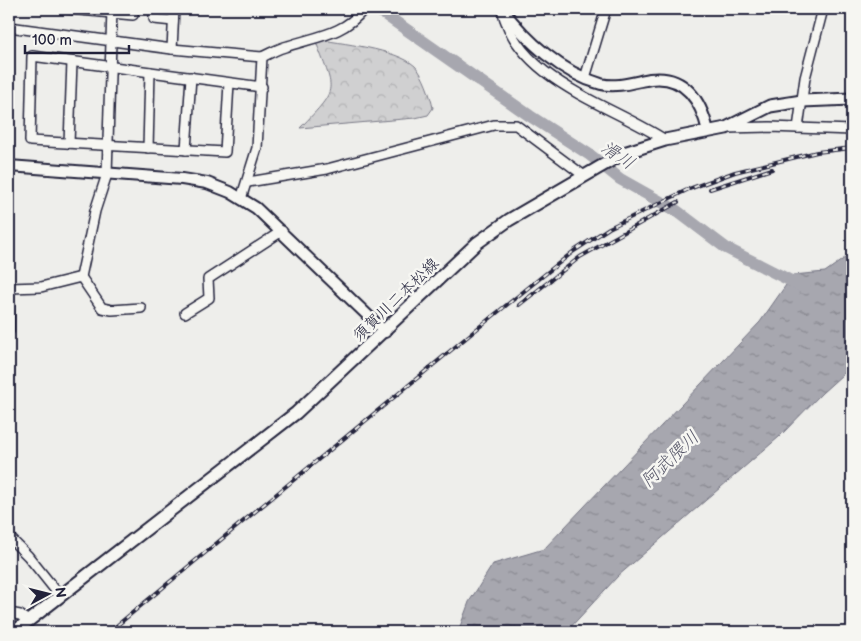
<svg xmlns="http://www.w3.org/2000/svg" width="861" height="641" font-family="'Balsamiq Sans','Klee One',sans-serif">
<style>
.forest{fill:url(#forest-crowns);stroke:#797986}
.water{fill:url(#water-ripples);stroke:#727281}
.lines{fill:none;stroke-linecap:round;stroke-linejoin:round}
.river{stroke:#a7a7af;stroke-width:12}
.minor-casing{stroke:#22223b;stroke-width:12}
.tertiary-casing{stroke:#22223b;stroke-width:14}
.secondary-casing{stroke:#22223b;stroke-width:15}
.minor{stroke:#f6f6f2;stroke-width:9}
.tertiary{stroke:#f6f6f2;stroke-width:10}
.secondary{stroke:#f6f6f2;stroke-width:11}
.rail-casing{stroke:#22223b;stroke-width:4}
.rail{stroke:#f6f6f2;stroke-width:2;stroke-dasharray:5.5;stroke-linecap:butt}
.labels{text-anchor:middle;stroke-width:5;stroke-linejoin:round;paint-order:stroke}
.street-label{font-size:16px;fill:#22223b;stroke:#f6f6f2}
.water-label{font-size:18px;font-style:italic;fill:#575769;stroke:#f6f6f2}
</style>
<defs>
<pattern id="forest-crowns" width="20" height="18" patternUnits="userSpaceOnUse" patternTransform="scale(1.25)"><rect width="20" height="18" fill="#d0d0d1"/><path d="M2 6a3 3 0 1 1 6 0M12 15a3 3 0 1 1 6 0" fill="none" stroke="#b2b2b4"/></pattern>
<pattern id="water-ripples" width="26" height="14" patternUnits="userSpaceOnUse" patternTransform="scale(1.25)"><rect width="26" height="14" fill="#a7a7af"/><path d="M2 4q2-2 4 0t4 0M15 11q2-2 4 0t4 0" fill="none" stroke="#888890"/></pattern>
</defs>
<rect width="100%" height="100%" fill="#eeeeeb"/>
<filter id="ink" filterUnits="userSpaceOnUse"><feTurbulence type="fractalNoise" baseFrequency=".02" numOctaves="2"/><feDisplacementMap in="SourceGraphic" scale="10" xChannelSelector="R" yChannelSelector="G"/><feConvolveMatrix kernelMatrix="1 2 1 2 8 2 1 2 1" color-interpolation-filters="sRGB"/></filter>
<g filter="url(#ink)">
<!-- forest -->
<path class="forest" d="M315,39C340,43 396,49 415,66C423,74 431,97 433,108L428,115L415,118L300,128C341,86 334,92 315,39Z"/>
<!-- water -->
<path class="water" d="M852,253V366L822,393L779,437L618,576L566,632H458L469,602L493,564L544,549L760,322L793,275L825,272Z"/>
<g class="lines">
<!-- river -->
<path class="river" d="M377,9L530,116L590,155L620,179L677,211L726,248L805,288"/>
<defs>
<g id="minor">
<path d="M69,9L133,15V9"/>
<path d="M154,9V19L173,21"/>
<path d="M502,9C518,81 610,104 665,140"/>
<path d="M9,27L172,49L262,57L257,148L241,199"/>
<path d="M172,49L174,9"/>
<path d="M262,57C271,53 279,48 288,46C318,36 343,35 364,9"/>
<path d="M585,78L606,9"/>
<path d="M229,83L225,152L30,141L32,56L262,87"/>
<path d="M726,128L770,127L852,130"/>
<path d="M798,128L805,78L823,9"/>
<path d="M69,143L72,62"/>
<path d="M148,148L150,72"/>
<path d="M186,150L191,77"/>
<path d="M248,182L327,169L494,125H516L583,175"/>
<path d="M81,277L95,211L107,174L112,9"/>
<path d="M9,288L41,287L81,277L102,308L112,310L141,308"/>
<path d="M9,303V331"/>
<path d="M185,313L209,298L208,279L282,231"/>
<path d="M9,537L28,556L60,596"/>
<path d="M9,613L20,615L28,621"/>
</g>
<g id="tertiary">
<path d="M502,9C526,40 561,73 601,84C617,88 634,82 650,79C685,74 701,101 708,131"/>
<path d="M9,166L182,179L207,183L230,192L256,208L385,332"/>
</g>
<path id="secondary" d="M14,632L296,413L477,243L509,220L624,153L665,140L726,128L770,106L802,101L852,99"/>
</defs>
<!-- minor casing -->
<use href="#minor" class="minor-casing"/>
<!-- tertiary casing -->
<use href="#tertiary" class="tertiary-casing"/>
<!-- secondary casing -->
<use href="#secondary" class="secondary-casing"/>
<!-- minor -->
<use href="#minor" class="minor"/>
<!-- tertiary -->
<use href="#tertiary" class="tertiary"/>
<!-- secondary -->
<use href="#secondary" class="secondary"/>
<defs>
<g id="rail">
<path d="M710,189L772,169"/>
<path d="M519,305L580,257L678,202"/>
<path d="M109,632L478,328L574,251L609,228L689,189L735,172L817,152L852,148"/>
</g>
</defs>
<!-- rail casing -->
<use href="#rail" class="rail-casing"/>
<!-- rail -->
<use href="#rail" class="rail"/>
</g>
</g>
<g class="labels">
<!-- street labels -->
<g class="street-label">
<text transform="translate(395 299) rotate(-44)" y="6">須賀川二本松線</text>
</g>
<!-- water labels -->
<g class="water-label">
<text transform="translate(618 155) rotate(34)" y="6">滑川</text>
<text transform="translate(670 459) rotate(-44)" y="6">阿武隈川</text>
</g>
</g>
<!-- margin -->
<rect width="861" height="641" fill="none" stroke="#f6f6f2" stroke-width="30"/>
<rect x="15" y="15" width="831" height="611" fill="none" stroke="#22223b" stroke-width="2" filter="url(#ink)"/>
<!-- north arrow -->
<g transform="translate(48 594) rotate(83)" stroke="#f6f6f2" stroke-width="4" paint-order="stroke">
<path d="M0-4L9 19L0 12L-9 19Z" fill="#22223b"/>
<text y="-8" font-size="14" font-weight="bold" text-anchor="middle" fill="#22223b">N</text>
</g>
<!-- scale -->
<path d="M25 45v8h104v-8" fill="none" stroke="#22223b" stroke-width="2.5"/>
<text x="32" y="45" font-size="15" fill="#22223b" stroke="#f6f6f2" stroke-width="4" paint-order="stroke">100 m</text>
</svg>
